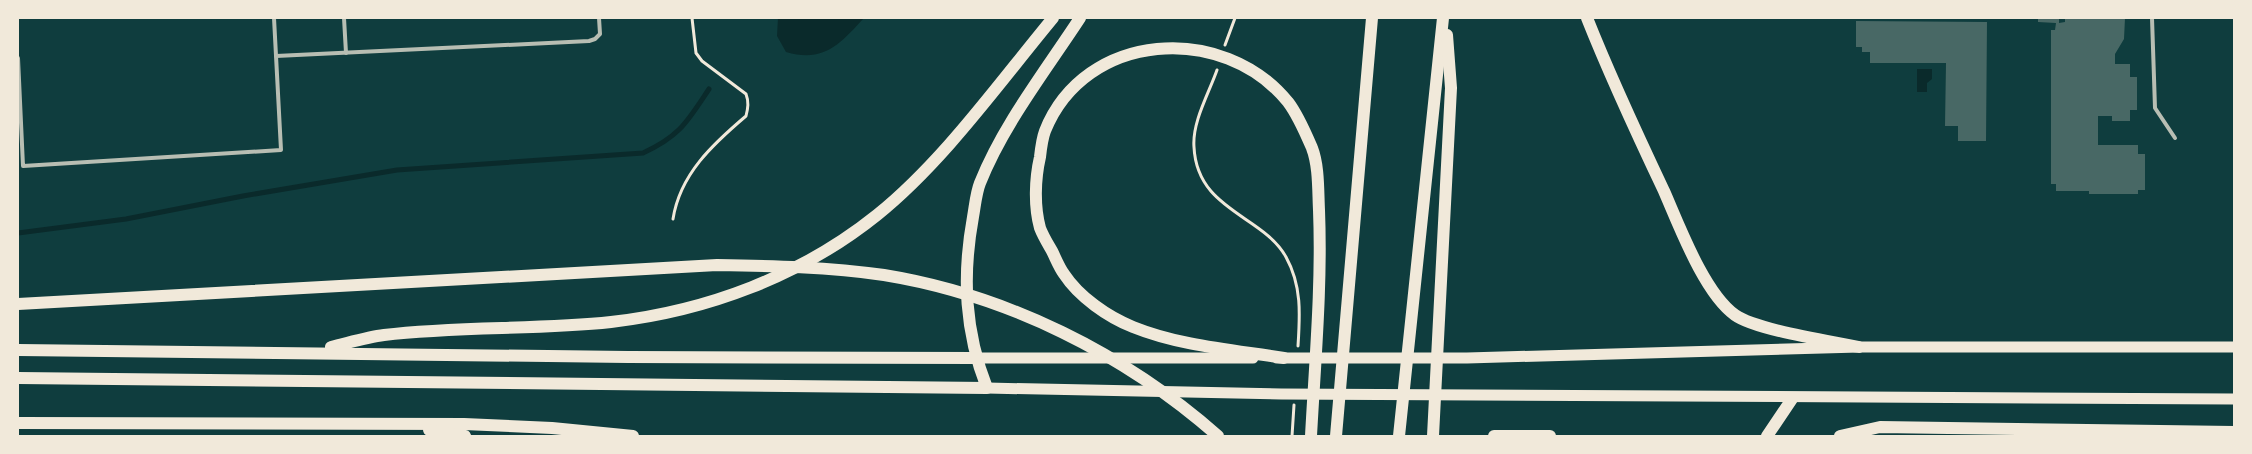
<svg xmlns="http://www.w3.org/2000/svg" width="2252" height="454" font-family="Roboto,sans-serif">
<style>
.water{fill:#0a2a2b}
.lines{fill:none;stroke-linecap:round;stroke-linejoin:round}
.stream{stroke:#0a2a2b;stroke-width:5}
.building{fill:#486865}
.path{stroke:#f1e9da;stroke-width:3}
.service{stroke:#b8beb3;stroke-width:4}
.primary{stroke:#f1e9da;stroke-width:11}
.motorway{stroke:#f1e9da;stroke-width:12}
</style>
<rect width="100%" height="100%" fill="#0f3d3e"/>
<!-- water -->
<g class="water">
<path d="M778,18H864C840,44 824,63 786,52L777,36Z"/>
<path d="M1917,69H1932V79L1927,83V92H1917Z"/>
</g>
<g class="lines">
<!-- stream -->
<path class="stream" d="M18,233L126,219L243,196L397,170L643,153C680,136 687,122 709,89"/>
</g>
<!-- building -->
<g class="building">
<path d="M2038,18H2059V23L2065,22V18H2125L2124,39L2115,54V64H2130V77H2137V110H2130V121H2112V116H2098V145H2138V154H2145V190H2138V194H2089V191H2056V184H2051V30H2055L2056,23L2038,22Z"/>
<path d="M1856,21L1987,22L1986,141H1958V126H1945L1946,63H1870V52H1862V47H1856Z"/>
</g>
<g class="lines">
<!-- path -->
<g class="path">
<path d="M1225,45L1235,18"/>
<path d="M1217,70C1209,93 1192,122 1194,147C1197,211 1263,215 1286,257C1302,286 1300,315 1298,346"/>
<path d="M673,219C680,174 713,144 746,116C748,108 749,102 746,94L702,61L696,53L692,18"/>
<path d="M1292,436L1294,405"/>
</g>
<!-- service -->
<g class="service">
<path d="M344,18L346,53"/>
<path d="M2152,18L2155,108L2175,138"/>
<path d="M276,56L589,41L595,39L600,34L599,18"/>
<path d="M18,58L23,166L281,150L274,18"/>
</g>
<!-- primary -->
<g class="primary">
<path d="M975,358H1253"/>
<path d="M1277,358H1467L1859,347H2234"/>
<path d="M987,388L1281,394L2234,399"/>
</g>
<!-- motorway -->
<g class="motorway">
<path d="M1587,18C1610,76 1637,134 1664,191C1679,225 1704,293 1735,315C1756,330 1831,341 1859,347"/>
<path d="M18,304L717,265C773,266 828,267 884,275C1007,295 1125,354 1218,436"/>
<path d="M331,347C348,343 367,337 384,335C459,326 536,330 611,322C707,311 801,276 877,215C943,162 999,83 1053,18"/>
<path d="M18,350L628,357L975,358"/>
<path d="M1284,358C1234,350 1180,346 1133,327C1108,317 1079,297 1064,274C1059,267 1056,259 1052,251C1048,244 1043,236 1040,228C1034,206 1035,179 1040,157C1041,148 1042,139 1045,131C1085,31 1223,22 1288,102C1298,115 1306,134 1312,148C1319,166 1318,191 1319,210C1322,285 1315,361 1311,436"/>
<path d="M18,378L987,388C965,332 962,277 973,217C975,206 976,193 980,183C1003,125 1046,70 1080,18"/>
<path d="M18,423L464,424L552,428L633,436"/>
<path d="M429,430L465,436"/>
<path d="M1336,436L1372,18"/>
<path d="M1399,436L1443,18"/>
<path d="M1433,436L1451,88L1447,35"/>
<path d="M1494,436H1550"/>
<path d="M1767,436L1792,399"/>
<path d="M1840,436L1880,427L2234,432"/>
</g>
</g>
<!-- border -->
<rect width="2252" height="454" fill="none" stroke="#f1e9da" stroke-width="38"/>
</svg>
